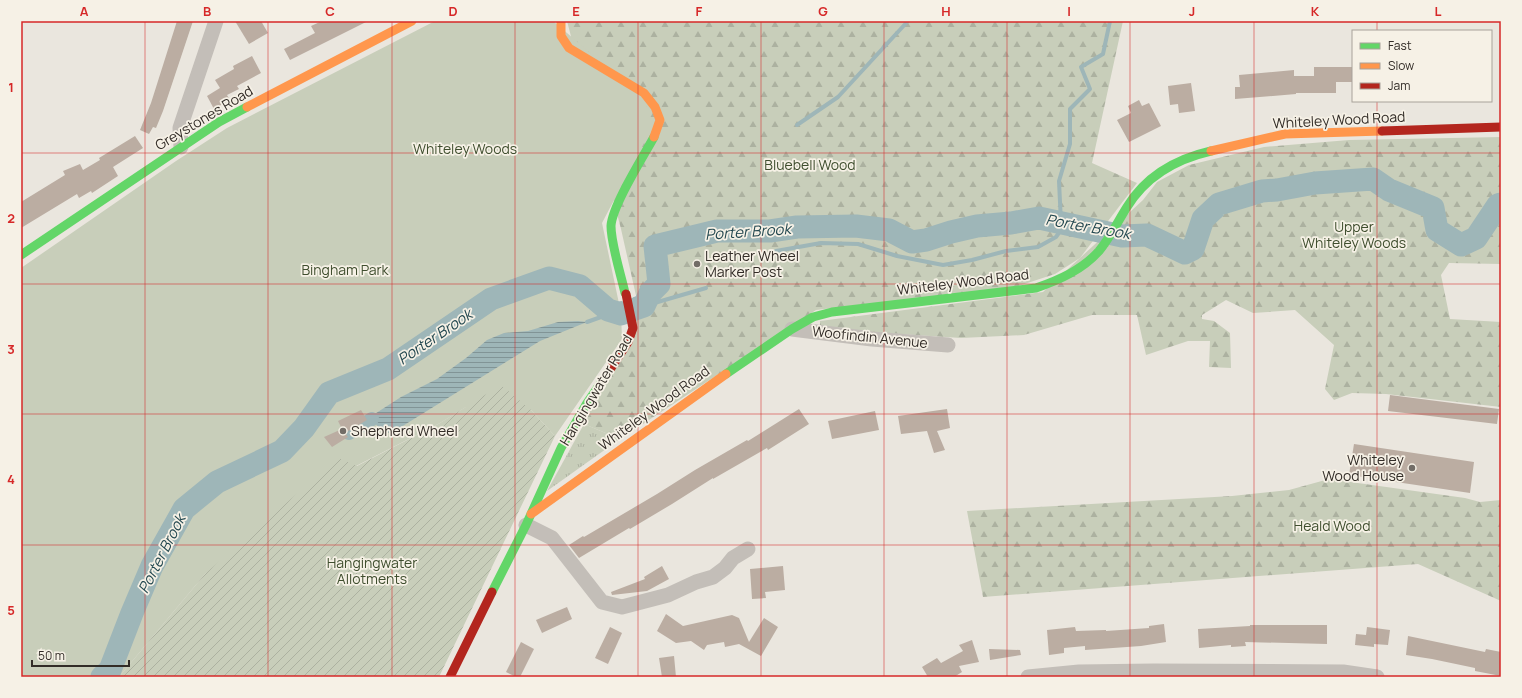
<svg xmlns="http://www.w3.org/2000/svg" width="1522" height="698" font-family="Manrope,sans-serif">
<style>
.grass{fill:url(#grass-tufts)}
.forest{fill:url(#forest-firs)}
.park{fill:#c8ceba}
.garden{fill:url(#garden-furrows)}
.water{fill:url(#water-rules)}
.lines{fill:none;stroke-linecap:round;stroke-linejoin:round}
.stream{stroke:#9eb6b8;stroke-width:4}
.canal{stroke:#9eb6b8;stroke-width:14}
.river{stroke:#9eb6b8;stroke-width:23}
.building{fill:#bbada2}
.street{stroke:#c3beb8;stroke-width:15}
.fast{stroke:#63d668;stroke-width:9}
.slow{stroke:#ff974d;stroke-width:9}
.jam{stroke:#b3261e;stroke-width:9}
.grid{fill:none;stroke:#d62828;stroke-width:1;stroke-opacity:0.55}
.poi-dot{fill:#726d67;stroke:#f6f1e6;stroke-width:1.5}
.labels{text-anchor:middle;stroke-width:3.5;stroke-linejoin:round;paint-order:stroke}
.street-label{font-size:14px;fill:#322c27;stroke:#f6f1e6}
.park-label{font-size:14px;fill:#3f4e2e;stroke:#f6f1e6}
.poi-label{font-size:14px;fill:#322c27;stroke:#f6f1e6;text-anchor:start}
.water-label{font-size:15px;font-style:italic;fill:#22474f;stroke:#f6f1e6}
.neatline{fill:none;stroke:#d62828;stroke-width:1.5}
.grid-label{font-size:13px;text-anchor:middle;font-weight:bold;fill:#d62828}
</style>
<defs>
<pattern id="grass-tufts" width="24" height="20" patternUnits="userSpaceOnUse"><rect width="24" height="20" fill="#c8ceba"/><path d="M3 7l-1-3M5 7V3M7 7l1-3M15 17l-1-3M17 17v-4M19 17l1-3" fill="none" stroke="#acb1a0"/></pattern>
<pattern id="forest-firs" width="22" height="20" patternUnits="userSpaceOnUse"><rect width="22" height="20" fill="#c8ceba"/><path d="M5 1l3.5 6h-7zM16 11l3.5 6h-7z" fill="#acb1a0"/></pattern>
<pattern id="garden-furrows" width="10" height="10" patternUnits="userSpaceOnUse"><rect width="10" height="10" fill="#c8ceba"/><path d="M-1 1l2-2M0 10L10 0M9 11l2-2" fill="none" stroke="#acb1a0"/></pattern>
<pattern id="water-rules" width="6" height="5" patternUnits="userSpaceOnUse"><rect width="6" height="5" fill="#9eb6b8"/><path d="M0 2.5h6" fill="none" stroke="#819496"/></pattern>
</defs>
<rect width="100%" height="100%" fill="#eae6de"/>
<!-- grass -->
<path class="grass" d="M584,424L620,439L547,491Z"/>
<!-- forest -->
<g class="forest">
<path d="M567,21H1123L1092,163L1137,183L1080,258L1055,274L1015,287L816,310L620,439L584,424L639,309L621,229Z"/>
<path d="M1501,137V264L1449,263L1441,275L1450,319L1501,322V407L1386,394L1352,393L1334,400L1325,389L1334,345L1295,310L1253,313L1226,300L1202,315V319L1214,321L1230,333L1231,368L1209,367L1210,341H1188L1146,355L1137,315H1092L1024,335L961,338L869,332L820,326V321L1043,292L1143,200L1157,182L1189,165L1264,147L1349,140Z"/>
<path d="M1329,479L1465,498L1480,502L1501,500V601L1418,564L983,597L967,511L1232,496L1289,490Z"/>
</g>
<!-- park -->
<path class="park" d="M435,21H553L644,99L653,126L602,223L621,313L622,339L555,436L531,410L466,407L440,423L356,466L205,574L119,677H21V268L176,161L227,128Z"/>
<!-- garden -->
<path class="garden" d="M501,385L531,410L555,436L439,677H119L205,574L338,458L357,466L440,423Z"/>
<!-- water -->
<path class="water" d="M578,321L587,322L540,341L393,432L386,433L379,428L370,417L401,397L437,379L466,358L487,340L504,333L528,331L558,322Z"/>
<g class="lines">
<!-- stream -->
<g class="stream">
<path d="M797,125L838,97L908,21"/>
<path d="M1061,223L1059,181L1070,144V109L1090,89L1081,67L1103,54L1110,21"/>
<path d="M776,251L821,243L858,244L897,256L943,265L972,260L1006,251L1038,247L1056,237L1065,224"/>
<path d="M595,299L616,305L621,303"/>
<path d="M634,299L650,293"/>
<path d="M644,306L706,288"/>
<path d="M587,322L615,312"/>
</g>
<!-- canal -->
<path class="canal" d="M349,433L372,419"/>
<!-- river -->
<path class="river" d="M102,677L110,670L132,613L152,566L184,509L217,482L282,451L304,428L329,393L388,369L491,299L549,278L580,286L608,310L621,314L644,306L650,293L659,284L655,246L717,231H770L797,227L856,226L889,230L912,242L926,240L951,232L977,226L1011,223L1039,218L1122,236L1147,235L1185,253L1193,249L1203,219L1219,204L1262,191L1277,190L1315,183L1373,179L1389,190L1433,208L1437,230L1461,245L1476,238L1498,205L1501,204"/>
</g>
<!-- building -->
<g class="building">
<path d="M177,21H193L163,111L156,128L153,127L149,134L140,130L151,103Z"/>
<path d="M235,21H261L268,33L249,44Z"/>
<path d="M322,21H368L290,60L284,49L315,33L311,26Z"/>
<path d="M252,56L261,73L237,86L239,89L227,95L230,100L214,109L207,96L220,88L215,80L234,69L233,66Z"/>
<path d="M1314,67H1353V82H1336V93H1296V94L1235,99V87H1240L1239,75L1294,70V76H1314Z"/>
<path d="M1191,83L1195,111L1179,113L1178,104L1170,105L1168,86Z"/>
<path d="M1139,100L1142,106L1149,103L1161,126L1129,142L1117,120L1131,113L1128,106Z"/>
<path d="M135,136L143,148L113,167L118,176L92,193L91,191L79,198L77,194L21,228V202L65,175L63,171L80,164L83,170L100,160L99,158Z"/>
<path d="M1390,395L1499,409L1497,424L1388,411Z"/>
<path d="M799,409L809,424L768,450L767,448L713,479V478L672,504L630,529L629,528L579,558L569,545L583,536L584,537L657,494L695,470L747,440L748,441Z"/>
<path d="M947,409L950,428L937,431L945,450L934,453L927,431L901,434L898,416Z"/>
<path d="M361,410L367,420L345,433L348,437L332,447L324,437L342,429L338,421Z"/>
<path d="M875,411L879,430L832,439L828,421Z"/>
<path d="M1354,444L1474,462L1470,493L1349,475Z"/>
<path d="M662,566L669,579L647,591L612,595L611,592L645,579L644,577Z"/>
<path d="M783,566L785,590L765,592L766,598L752,599L750,569Z"/>
<path d="M567,607L572,619L542,633L536,620Z"/>
<path d="M666,614L683,626L732,615L739,618L749,642L764,618L778,627L761,656L739,644L725,647L724,642L707,645L704,650L691,641L676,643L657,631Z"/>
<path d="M1164,624L1166,642L1141,646L1085,650V646L1064,648V653L1049,655L1047,630L1075,627L1076,631L1106,630V631L1149,628V626Z"/>
<path d="M1250,625H1327V644L1245,642L1246,646L1231,647V645L1199,648L1198,629L1250,626Z"/>
<path d="M610,627L622,633L608,664L595,658Z"/>
<path d="M1367,627L1390,630L1388,645L1374,644V647L1355,645L1356,634L1366,635Z"/>
<path d="M1408,636L1485,652L1486,649L1501,652V676L1475,671V668L1432,659L1406,655Z"/>
<path d="M972,640L979,662L959,666L962,672L954,677H928L922,667L937,658L941,663L963,651L959,645Z"/>
<path d="M521,642L534,649L520,677H516L506,672Z"/>
<path d="M989,649L1020,650L1021,655L990,660Z"/>
<path d="M674,656L676,677H662L659,658Z"/>
</g>
<g class="lines">
<!-- street -->
<g class="street">
<path d="M181,147L180,128L216,21"/>
<path d="M792,329L872,339L948,345"/>
<path d="M526,525L552,538L602,602L622,607L668,595L696,582L713,577L725,568L733,558L748,549"/>
<path d="M1028,677L1079,672L1154,671L1343,672L1377,677"/>
</g>
<!-- fast -->
<g class="fast">
<path d="M21,255L219,122L247,107"/>
<path d="M625,293C621,275 611,244 611,226C612,206 643,157 654,137"/>
<path d="M726,374L792,329L813,317L832,312L1036,288C1059,280 1082,270 1099,251C1110,238 1118,221 1127,207C1146,176 1176,159 1211,151"/>
<path d="M492,592L526,525L561,448L587,403L609,371"/>
</g>
<!-- slow -->
<g class="slow">
<path d="M561,21V36L569,48L644,93L655,107L660,120L654,137"/>
<path d="M247,107L412,21"/>
<path d="M1211,151L1285,134L1382,131"/>
<path d="M531,514L726,374"/>
</g>
<!-- jam -->
<g class="jam">
<path d="M1382,131L1501,127"/>
<path d="M609,371L628,342L633,328L626,294"/>
<path d="M450,677L492,592"/>
</g>
</g>
<!-- grid -->
<path class="grid" d="M145,21V677M268,21V677M392,21V677M515,21V677M638,21V677M761,21V677M884,21V677M1007,21V677M1130,21V677M1254,21V677M1377,21V31M1377,101V677M21,153H1501M21,284H1501M21,414H1501M21,545H1501"/>
<!-- markers -->
<g class="poi-dot">
<circle cx="697" cy="264" r="4"/>
<circle cx="343" cy="431" r="4"/>
<circle cx="1412" cy="468" r="4"/>
</g>
<g class="labels">
<!-- street labels -->
<g class="street-label">
<text transform="translate(204 118) rotate(-31)" y="5">Greystones Road</text>
<text transform="translate(1339 120) rotate(-3)" y="5">Whiteley Wood Road</text>
<text transform="translate(963 282) rotate(-7)" y="5">Whiteley Wood Road</text>
<text transform="translate(870 337) rotate(6)" y="5">Woofindin Avenue</text>
<text transform="translate(596 390) rotate(-59)" y="5">Hangingwater Road</text>
<text transform="translate(654 408) rotate(-36)" y="5">Whiteley Wood Road</text>
</g>
<!-- park labels -->
<g class="park-label">
<text x="465" y="154">Whiteley Woods</text>
<text x="810" y="170">Bluebell Wood</text>
<text x="1354" y="232">Upper<tspan x="1354" dy="16">Whiteley Woods</tspan></text>
<text x="345" y="275">Bingham Park</text>
<text x="1332" y="531">Heald Wood</text>
<text x="372" y="568">Hangingwater<tspan x="372" dy="16">Allotments</tspan></text>
</g>
<!-- poi labels -->
<g class="poi-label">
<text x="705" y="261">Leather Wheel<tspan x="705" dy="16">Marker Post</tspan></text>
<text x="351" y="436">Shepherd Wheel</text>
<text x="1404" y="465" text-anchor="end">Whiteley<tspan x="1404" dy="16">Wood House</tspan></text>
</g>
<!-- water labels -->
<g class="water-label">
<text transform="translate(1088 227) rotate(10)" y="5">Porter Brook</text>
<text transform="translate(748 232) rotate(-4)" y="5">Porter Brook</text>
<text transform="translate(435 337) rotate(-34)" y="5">Porter Brook</text>
<text transform="translate(162 554) rotate(-63)" y="5">Porter Brook</text>
</g>
</g>
<!-- border -->
<rect width="1522" height="698" fill="none" stroke="#f6f1e6" stroke-width="44"/>
<!-- legend -->
<rect x="1352" y="30" width="140" height="72" fill="#f6f1e6" stroke="#a8a29a"/>
<rect x="1360" y="43" width="20" height="6" fill="#63d668" stroke="#a8a29a"/>
<text x="1388" y="50" font-size="12" fill="#322c27">Fast</text>
<rect x="1360" y="63" width="20" height="6" fill="#ff974d" stroke="#a8a29a"/>
<text x="1388" y="70" font-size="12" fill="#322c27">Slow</text>
<rect x="1360" y="83" width="20" height="6" fill="#b3261e" stroke="#a8a29a"/>
<text x="1388" y="90" font-size="12" fill="#322c27">Jam</text>
<!-- scale -->
<path d="M32 660v6h97v-6" fill="none" stroke="#322c27" stroke-width="2"/>
<text x="38" y="660" font-size="12" fill="#322c27" stroke="#f6f1e6" stroke-width="3" paint-order="stroke">50 m</text>
<rect x="22" y="22" width="1478" height="654" class="neatline"/>
<g class="grid-label">
<text x="84" y="16">A</text>
<text x="207" y="16">B</text>
<text x="330" y="16">C</text>
<text x="453" y="16">D</text>
<text x="576" y="16">E</text>
<text x="699" y="16">F</text>
<text x="823" y="16">G</text>
<text x="946" y="16">H</text>
<text x="1069" y="16">I</text>
<text x="1192" y="16">J</text>
<text x="1315" y="16">K</text>
<text x="1438" y="16">L</text>
<text x="11" y="92">1</text>
<text x="11" y="223">2</text>
<text x="11" y="354">3</text>
<text x="11" y="484">4</text>
<text x="11" y="615">5</text>
</g>
</svg>
